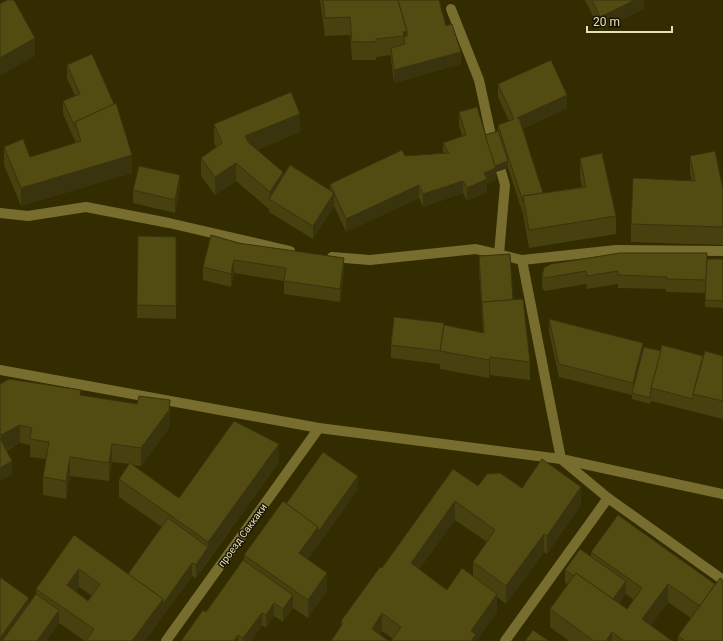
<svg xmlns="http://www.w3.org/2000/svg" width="723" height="641" font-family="Roboto,sans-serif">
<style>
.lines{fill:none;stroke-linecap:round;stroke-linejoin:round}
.minor{stroke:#766d2f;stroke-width:10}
.wall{fill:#47400f;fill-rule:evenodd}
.shaded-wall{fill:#39340d}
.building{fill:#524b12;stroke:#39340d;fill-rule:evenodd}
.labels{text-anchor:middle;stroke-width:3;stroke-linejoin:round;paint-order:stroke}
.street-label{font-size:10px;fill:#e5e0b9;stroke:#181400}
</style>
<rect width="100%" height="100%" fill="#322c00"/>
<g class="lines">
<!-- minor -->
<g class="minor">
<path d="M451,9L479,80L492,140"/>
<path d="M0,213L28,216L86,207L169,223L290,251"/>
<path d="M723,251L616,250L522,260L561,459L608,498L723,580"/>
<path d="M499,254L505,185L501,171"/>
<path d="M332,257L370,260L476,249L522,260"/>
<path d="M0,370L319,428L561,459L723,494"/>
<path d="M166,641L319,428"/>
<path d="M505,641L608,498"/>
</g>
</g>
<!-- wall -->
<g class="wall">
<path d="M320,0H439L446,26L461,64L394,83L391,60V55L376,57V60H352L350,35L325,36Z"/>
<path d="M585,0H644V9L600,30Z"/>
<path d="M67,65L132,173L21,206L4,165V147L30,157L76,143L63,114V101L75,96L67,78Z"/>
<path d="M498,84L567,108L522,129L543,193L582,187L580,177V158L616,216V234L529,248L523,214L508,168L496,172V180L487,184V192L467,201L463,193L423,207L419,198L346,232L334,206L313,239L269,212V209L236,181L215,195L201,176V158L216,147L214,142V124L300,132L257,150L283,177L330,190V184L405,156L443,153V143L462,136L459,125V112L485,135L498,131V125L509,121L498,97Z"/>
<path d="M690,156L723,189V245L631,242V224L692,181L690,174Z"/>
<path d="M180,188L175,213L133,203V190Z"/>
<path d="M211,235L344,271L340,302L284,294V281L234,273L231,287L203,280V267Z"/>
<path d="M138,236L176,237V319L137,318Z"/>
<path d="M479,256L513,300L530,362V380L490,375L489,378L440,369V364L391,358V345L444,325L483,333L479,269Z"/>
<path d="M707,259H723V308L705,307V293L666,292V289L618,288V284L587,289L586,284L545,291L542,288V275Z"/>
<path d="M549,319L643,350L703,356H723V419L651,401L650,404L632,399V395L559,377L549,332Z"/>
<path d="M0,384L81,395L170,418L169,428L141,466L133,465L179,498L279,462L196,578L192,576L145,641H85L59,623L46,641L29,603L36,594V589L74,535L128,574L162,527L119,497V479L129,464L112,462L109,481L70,476L66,499L43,495V477L46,459L30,457V445L20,443L7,451L12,474L0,481ZM79,587L92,596L88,601L76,592Z"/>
<path d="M453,469L478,486L522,488L581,505L547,554L544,552L506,604L497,597V612L393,639L382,631L380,634L341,626V621L382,568ZM455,520L487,542L473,562V576L447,590L419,569Z"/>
<path d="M358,489L308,559L327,591L308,618L293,608L283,622L274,616L266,628L262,625L251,641H181L206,612L244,560V555L286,504Z"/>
<path d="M591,552L715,584L723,641H678V636L691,618L668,602L651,625L672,641H569L550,627V609L568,584L565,583V570L591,557ZM626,594L634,600L627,609L619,603Z"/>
</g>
<!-- shaded-wall -->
<g class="shaded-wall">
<path d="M635,0H644V9L600,30V17Z"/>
<path d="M407,31V49L404,41V36L403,32Z"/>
<path d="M35,38V56L0,76V58Z"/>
<path d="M461,52V64L394,83V70Z"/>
<path d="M567,95V108L517,131V118Z"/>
<path d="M300,114V132L245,154V136Z"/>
<path d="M132,155V173L21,206V188Z"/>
<path d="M508,161V168L496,172V180L487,184V192L467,201V188L484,173L493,167Z"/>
<path d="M236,163V181L215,195V177Z"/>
<path d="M283,172V190L270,200V192Z"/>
<path d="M180,175V188L175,213V200Z"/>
<path d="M463,181V193L423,207V194Z"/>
<path d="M419,185V198L346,232V219Z"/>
<path d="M334,193V206L313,239V226Z"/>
<path d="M344,258V271L340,302V289Z"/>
<path d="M234,260V273L231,287V274Z"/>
<path d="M643,343V356L633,393V383Z"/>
<path d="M490,357V375L489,378V360Z"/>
<path d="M170,400V418L169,428L141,466V448Z"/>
<path d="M20,425V443L1,453V435Z"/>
<path d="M112,444V462L109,481V463Z"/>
<path d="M279,444V462L208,560V542Z"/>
<path d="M70,457V476L66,499V481Z"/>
<path d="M12,461V474L0,481V468Z"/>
<path d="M358,476V489L299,571V553L318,527Z"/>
<path d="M581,487V505L547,554V536Z"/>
<path d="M455,501V520L411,581V563Z"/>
<path d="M544,534V552L506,604V586Z"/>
<path d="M208,547V560L196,578V565Z"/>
<path d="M192,563V576L145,641H132L163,599Z"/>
<path d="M79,569V587L67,603V585Z"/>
<path d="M327,573V591L308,618V600Z"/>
<path d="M626,581V594L611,615V602Z"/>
<path d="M668,584V602L642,637V619Z"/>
<path d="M497,594V612L477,641H471V631Z"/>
<path d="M293,595V607L283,622V609Z"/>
<path d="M29,598V616L11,641H0V638Z"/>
<path d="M274,603V616L266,628V615Z"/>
<path d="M59,610V623L46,641H37Z"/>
<path d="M262,613V625L251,641H243V638Z"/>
<path d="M382,613V631L376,641L372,629Z"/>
<path d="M612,632V641H606Z"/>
<path d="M238,635V641H234Z"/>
</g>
<!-- building -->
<g class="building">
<path d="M7,0H14L35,38L0,58V4Z"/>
<path d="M323,0H398L407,31L403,32L404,36L376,39V42H352L350,17L325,18Z"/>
<path d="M398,0H439L446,26L452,24L461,52L394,70L391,48L405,44L404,37L407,36V31Z"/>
<path d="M592,0H635L600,17Z"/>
<path d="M92,54L114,104L75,122V127L63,101L80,94L67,65Z"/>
<path d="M551,60L567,95L517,118H519L543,193L523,196V202L498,125L514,119L498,84Z"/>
<path d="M291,92L300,114L245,136L248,142L283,172L270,192L236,163L215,177L201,158L222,143L214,124Z"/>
<path d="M116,103L132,155L21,188L4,147L23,139L30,157L81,141L75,122Z"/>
<path d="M477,107L496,168L484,173L487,179L467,188L463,181L423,194L419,185L346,219L330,184L402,150L405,156L449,153L443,143L466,135L459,112Z"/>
<path d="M498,131L508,161L495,166L485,135Z"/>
<path d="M715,151L723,189V227L631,224L633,178L695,181L690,156Z"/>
<path d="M602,153L616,216L529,230L523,196L586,187L580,158Z"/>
<path d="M290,165L334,193L313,226L269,199Z"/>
<path d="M139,166L180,175L175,200L133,190Z"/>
<path d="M211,235L238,243L344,258L340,289L284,281L286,268L234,260L231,274L203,267Z"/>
<path d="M138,236L176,237V306L137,305Z"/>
<path d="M620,253H707L706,280L666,279L667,277L618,275V271L587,276L586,271L545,278L542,275L544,268L551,264Z"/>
<path d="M510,254L513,300L482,302V307L479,256Z"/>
<path d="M707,259H723V301L705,300Z"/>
<path d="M523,299L530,362L490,357L489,360L440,351L444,325L484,333L482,302Z"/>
<path d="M394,317L444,323L440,351L391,345Z"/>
<path d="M549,319L643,343L633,383L559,364Z"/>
<path d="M662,345L703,356L693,394V399L651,388Z"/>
<path d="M644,347L661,351L651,388L650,398L632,393Z"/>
<path d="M705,351L723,356V401L693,394Z"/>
<path d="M9,379L81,390L80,395L137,404L139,396L170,400L169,410L141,448L112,444L109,463L70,457L66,481L43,477L49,442L30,439L32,428L20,425L1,435L0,433V384Z"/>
<path d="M234,421L279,444L208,542L119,479L130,463L179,498Z"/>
<path d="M0,438L12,461L0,468Z"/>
<path d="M323,452L358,476L318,532V527L286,504Z"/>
<path d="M542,459L581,487L547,536L544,534L506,586L473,562L495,530L455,501L411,563L447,590L462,568L497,594L471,631L476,634L471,641H391L401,627L382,613L372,629L389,641H331L343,623L341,621L380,567L382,568L453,469L478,486L487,474L500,473L522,488Z"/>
<path d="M283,501L318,527L299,553L327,573L308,600L244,555Z"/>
<path d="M618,515L715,584L700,606L668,584L642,619L672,641H624L612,632L606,641H594L550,609L576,573L627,609L642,588L591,552Z"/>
<path d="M168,518L208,547L196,565L192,563L163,604V599L128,574Z"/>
<path d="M74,535L163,599L132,641H86L94,629L36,589ZM79,569L100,584L88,601L67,585Z"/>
<path d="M580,549L626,581L613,599L576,573L574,576L565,570Z"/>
<path d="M243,560L293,595L283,609L274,603L266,615L262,613L243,638L238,635L234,641H181L203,610L206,612Z"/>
<path d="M0,577L29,598L0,638Z"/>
<path d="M720,578L723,580V641H685L678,636Z"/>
<path d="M36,594L59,610L37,641H2Z"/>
<path d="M533,630L549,641H525Z"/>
</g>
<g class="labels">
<!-- street labels -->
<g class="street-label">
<text transform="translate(242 535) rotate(-54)" y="4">проезд Саккаки</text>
</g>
</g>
<!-- scale -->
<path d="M587 26v6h85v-6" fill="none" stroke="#e5e0b9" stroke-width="2"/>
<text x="593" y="26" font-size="12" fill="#e5e0b9" stroke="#181400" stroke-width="3" paint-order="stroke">20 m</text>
</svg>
